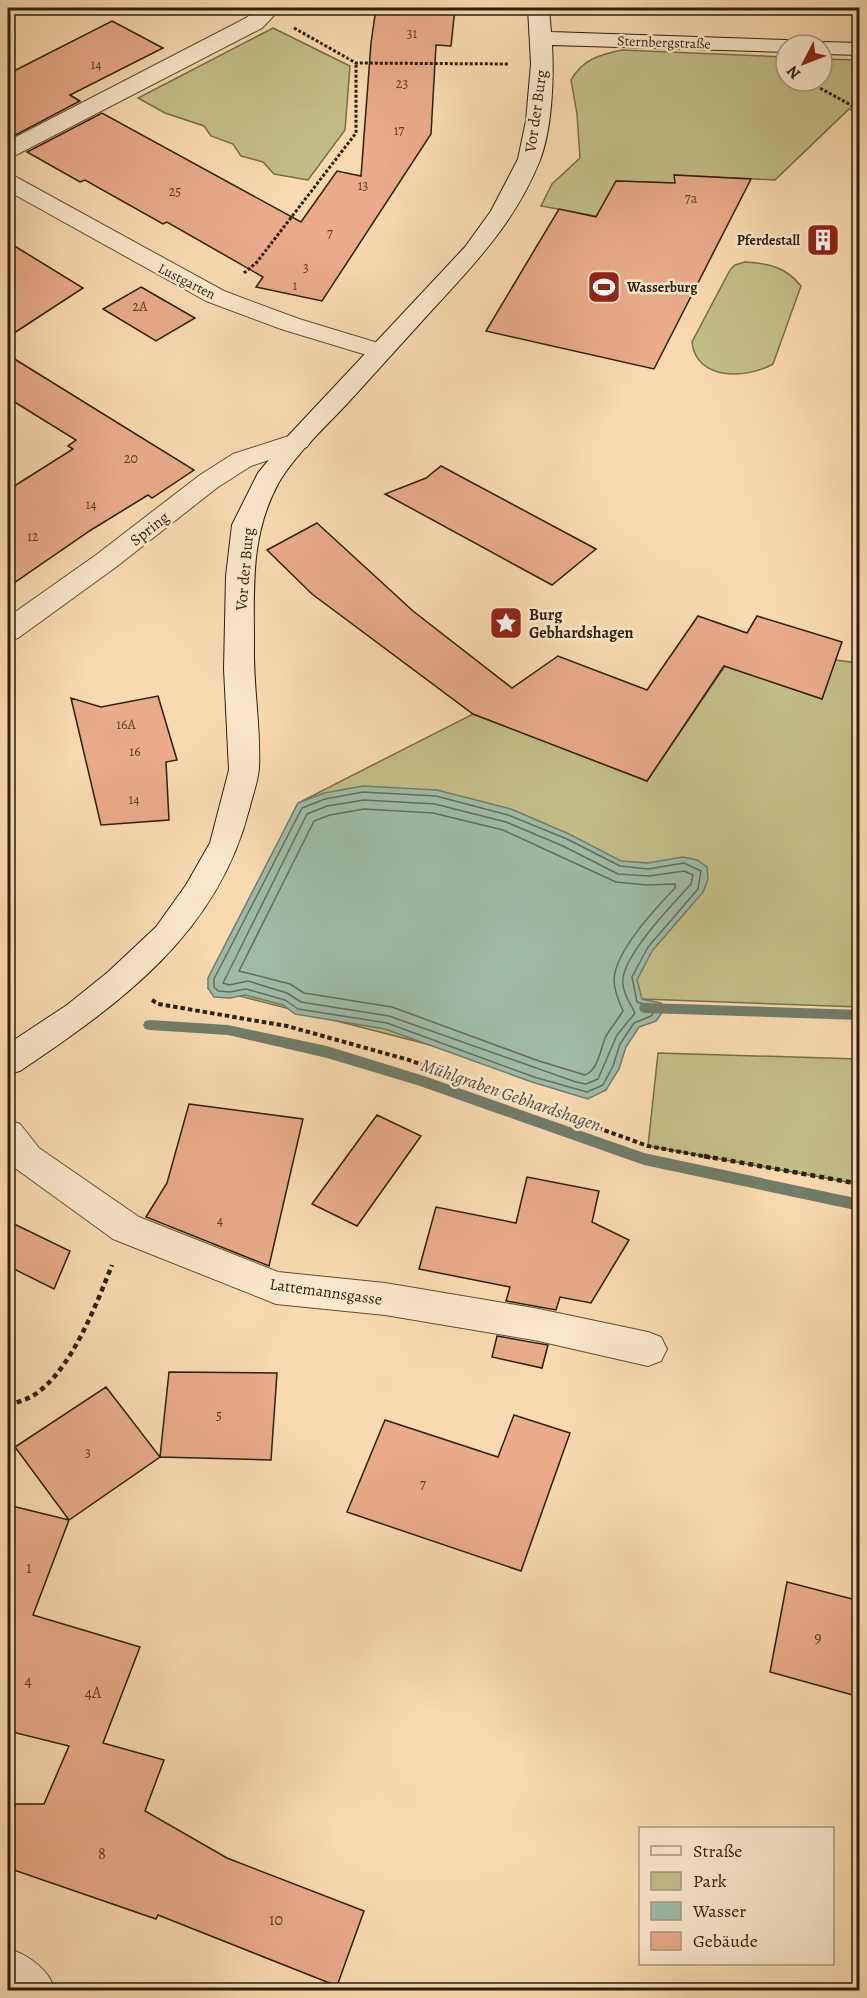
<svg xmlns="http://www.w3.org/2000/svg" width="867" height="1998" font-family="Alegreya,serif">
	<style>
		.green { fill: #c3be88; stroke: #786e4a; stroke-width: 1.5 }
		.water { fill: #9ebba9; stroke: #717d6a; stroke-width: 1.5 }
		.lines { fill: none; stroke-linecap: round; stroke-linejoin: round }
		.shore { stroke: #666d5a; stroke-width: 1.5 }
		.stream { fill: #717d6a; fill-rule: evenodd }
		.building { fill: #e9ab8a; stroke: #2d1f0b; stroke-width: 1.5 }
		.pedestrian-casing { stroke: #604e34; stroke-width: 2 }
		.minor-casing { stroke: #604e34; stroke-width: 2 }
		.secondary-casing { stroke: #2d1f0b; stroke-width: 2 }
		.path-far2 { stroke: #2d1f0b; stroke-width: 3; stroke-dasharray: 3 2; stroke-linecap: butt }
		.path-far1 { stroke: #2d1f0b; stroke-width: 4; stroke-dasharray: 4.5 3; stroke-linecap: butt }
		.path { stroke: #2d1f0b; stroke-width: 4.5; stroke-dasharray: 5 4; stroke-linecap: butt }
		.pedestrian { fill: #fbe7cc; fill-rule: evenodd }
		.minor { fill: #fbe7cc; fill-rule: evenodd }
		.secondary { fill: #fbe7cc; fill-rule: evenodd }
		.labels { text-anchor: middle; stroke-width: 5; stroke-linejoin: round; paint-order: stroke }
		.number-label { font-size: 14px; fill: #5c422b }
		.far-street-label { font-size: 14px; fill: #2d1f0b; stroke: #fbe7cc }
		.far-poi-label { font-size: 14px; font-weight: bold; fill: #2d1f0b; stroke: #fbe7cc; text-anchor: end }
		.street-label { font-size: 16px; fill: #2d1f0b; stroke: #fbe7cc }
		.poi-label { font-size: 16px; font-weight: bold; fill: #2d1f0b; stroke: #fbe7cc; text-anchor: start }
		.near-number-label { font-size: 16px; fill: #5c422b }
		.water-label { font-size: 18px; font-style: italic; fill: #4f4e3a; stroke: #fbe7cc }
	</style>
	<rect width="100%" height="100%" fill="#f9dab0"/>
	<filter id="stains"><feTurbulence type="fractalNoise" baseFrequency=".00333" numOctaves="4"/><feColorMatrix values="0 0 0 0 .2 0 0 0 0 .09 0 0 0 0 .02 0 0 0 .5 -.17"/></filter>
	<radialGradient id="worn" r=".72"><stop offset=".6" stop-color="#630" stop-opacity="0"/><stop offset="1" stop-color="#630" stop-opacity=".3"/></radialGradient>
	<path class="green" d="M273 28 350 66 345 130 308 180 274 174 263 162 241 156 233 144 211 136 204 126 165 113 138 98Z
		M622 50 786 57V81H822V59L859 60V113L849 109 775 180 675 175V183L617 181 596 216 541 206 552 184 580 158 577 114 571 80C583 59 599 55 622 50Z
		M745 262C768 263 786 267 801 286L773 364C747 379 696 381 692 342L730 270 735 265Z
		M835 660 859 663V1007L642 999 606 1090 208 988 298 803 473 714 647 781 725 666 822 699Z
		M658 1053 859 1059V1184L648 1146Z"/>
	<path class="water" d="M363 786 437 790 511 809 569 834 621 861 648 863 683 857 697 860 707 867 708 879 703 892 652 951 637 980 642 999 661 1003 664 1010 656 1021 639 1027 626 1047 619 1069 606 1090 588 1099 532 1082 385 1029 295 1014 283 1005 245 995 230 998 214 997 208 988V978L298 803 324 793Z"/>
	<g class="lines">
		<path class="shore" d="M363 792 436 796 508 815 567 839 620 866 648 869 684 863 701 871 698 889 648 947 632 977 637 1002 654 1008 655 1011 651 1016 634 1023 620 1044 613 1066 603 1085 587 1092 534 1077 387 1023 298 1009 285 1000 246 989 230 992 218 991 214 987V979L302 808 325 799Z
			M364 800 435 804 506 822 563 846 618 874 649 876 684 871 693 875 691 884C672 905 627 951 623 978 621 990 630 1003 635 1013L617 1035 598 1079 586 1084 576 1082 389 1016 301 1002 287 993 248 981 229 985 223 983 307 814 327 806Z
			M364 809 433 813 503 830 616 882 647 885 675 884V888C656 908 615 951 614 980 614 990 619 1002 623 1011 618 1019 611 1028 606 1036 600 1049 599 1069 585 1075L539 1061 392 1007 304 993 290 984 239 971 314 821 330 815Z"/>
		<path class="stream" d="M646 1003 860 1010V1020L646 1013 641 1012 639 1008 641 1004Z
			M150 1020 228 1025 327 1046 424 1076 644 1153 860 1199V1211L644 1165 417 1085 327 1058 228 1035 150 1030 145 1029 143 1025 145 1021Z"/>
	</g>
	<path class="building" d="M376 8H455L451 46 436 45 431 134 322 301 256 287 263 277 167 222 163 224 85 180 80 182 27 152 102 113 301 222 337 171 361 176 371 43Z
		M112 21 163 48 70 95 80 101 8 139V74Z
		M674 175 751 179 654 369 486 331 559 209 596 217 616 181 675 183Z
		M8 242 83 288 8 337Z
		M141 287 195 318 156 341 103 309Z
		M8 355 194 470 152 498 148 495 91 530 8 587V490L73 449 68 446 76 440 8 398Z
		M441 466 596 549 552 585 385 494 426 478Z
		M317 523 413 611 512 688 558 656 647 690 698 616 747 633 757 616 842 642 822 699 724 666 647 781 473 714 312 594 267 550Z
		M158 696 177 760 166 762 169 820 101 825 71 698 101 707Z
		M189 1104 303 1119 269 1266 146 1217 167 1183Z
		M377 1115 421 1136 357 1226 312 1204Z
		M527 1177 599 1191 592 1222 629 1240 591 1303 560 1297 556 1310 506 1301 510 1287 419 1269 436 1207 516 1223Z
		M8 1221 70 1251 54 1289 8 1266Z
		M497 1336 548 1345 542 1368 492 1357Z
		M169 1372 277 1373 271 1460 160 1457Z
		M106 1387 160 1457 69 1520 15 1447Z
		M514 1415 570 1433 521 1571 347 1512 385 1420 498 1457Z
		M8 1505 69 1520 33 1615 140 1647 103 1743 164 1760 145 1811 227 1858 364 1911 337 1986 158 1915 156 1919 8 1868V1820L16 1804H44L69 1746 8 1731Z
		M787 1582 860 1601V1697L770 1672Z"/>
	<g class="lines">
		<g class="pedestrian-casing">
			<path id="pedestrian" d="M298 433 307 435 311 441 307 447 251 466 218 487 116 567 18 638 8 641V617L96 555 200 475 233 454Z"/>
		</g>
		<g class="minor-casing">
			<path id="minor" d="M258 8H281L262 28 16 155 8 157V141L246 18Z
				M8 175 16 177 224 291 299 319 388 346 392 351 388 356 379 359 370 356 281 329 206 301 8 191Z
				M8 1120 20 1124 39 1148 139 1217 278 1272 385 1283 534 1308 648 1332 661 1337 667 1349 661 1361 648 1366 534 1340 385 1315 276 1304 113 1239 15 1168 8 1159Z
				M8 1948C29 1956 48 1968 55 1990H8Z"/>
		</g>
		<g class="secondary-casing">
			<path id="secondary" d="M528 8H549L551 32 786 40 794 41 796 45H786V52L552 45C554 79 552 129 540 160 517 219 475 264 433 309 404 341 375 373 346 405 324 428 294 456 278 484 250 536 254 588 254 645 253 686 261 728 259 768 258 782 252 797 249 810 217 934 121 1003 20 1071L8 1074V1044L67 1005 108 972 156 927 186 885 210 843 229 770 224 669 226 576 232 525 258 473 289 435 465 247 491 211 518 159 526 121 531 64Z
				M822 42 860 43V55L822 54V45H813Z"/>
		</g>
		<path class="path-far2" d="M294 28 356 63 509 64
			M807 81 860 110
			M244 273 257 262 356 133V63"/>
		<path class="path-far1" d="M152 1000 158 1004 287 1026 409 1060 648 1146 713 1158"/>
		<path class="path" d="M704 1156 860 1184
			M8 1405C17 1402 26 1400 34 1395 71 1371 96 1305 112 1265"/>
		<use href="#pedestrian" class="pedestrian"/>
		<use href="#minor" class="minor"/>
		<use href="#secondary" class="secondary"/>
	</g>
	<defs>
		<g id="building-square" transform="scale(1.725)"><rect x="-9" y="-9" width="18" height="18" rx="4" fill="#8f2418" stroke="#fbe7cc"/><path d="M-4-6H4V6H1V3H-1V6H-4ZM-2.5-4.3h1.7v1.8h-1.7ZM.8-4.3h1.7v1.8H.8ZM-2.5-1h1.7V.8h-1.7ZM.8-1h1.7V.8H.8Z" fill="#fff"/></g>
		<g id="stadium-square" transform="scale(1.725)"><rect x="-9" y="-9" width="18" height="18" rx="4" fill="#8f2418" stroke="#fbe7cc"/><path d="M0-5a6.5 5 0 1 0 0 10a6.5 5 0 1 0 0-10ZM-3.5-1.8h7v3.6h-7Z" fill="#fff"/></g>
		<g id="sight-square" transform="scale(1.725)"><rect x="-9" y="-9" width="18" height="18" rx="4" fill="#8f2418" stroke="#fbe7cc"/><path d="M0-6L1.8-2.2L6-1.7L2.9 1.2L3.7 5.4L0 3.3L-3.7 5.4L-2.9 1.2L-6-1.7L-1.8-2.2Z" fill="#fff"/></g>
	</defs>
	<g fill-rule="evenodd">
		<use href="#building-square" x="823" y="240"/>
		<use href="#stadium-square" x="604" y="287"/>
		<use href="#sight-square" x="506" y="623"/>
	</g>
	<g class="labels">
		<g class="number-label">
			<text x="412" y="38">31</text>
			<text x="96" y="69">14</text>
			<text x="402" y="88">23</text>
			<text x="399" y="135">17</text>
			<text x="363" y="190">13</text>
			<text x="175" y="196">25</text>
			<text x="691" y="203">7a</text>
			<text x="330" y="238">7</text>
			<text x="306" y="272">3</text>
			<text x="295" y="290">1</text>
			<text x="140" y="311">2A</text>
			<text x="131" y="463">20</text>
			<text x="91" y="509">14</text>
			<text x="33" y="541">12</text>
			<text x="126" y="729">16A</text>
			<text x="135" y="756">16</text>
			<text x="134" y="804">14</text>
			<text x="220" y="1225">4</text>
			<text x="219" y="1420">5</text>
			<text x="88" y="1457">3</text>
			<text x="423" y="1489">7</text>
		</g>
		<g class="far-street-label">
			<text transform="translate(664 42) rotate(2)" y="5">Sternbergstraße</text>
			<text transform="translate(187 281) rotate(27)" y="5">Lustgarten</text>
		</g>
		<g class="far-poi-label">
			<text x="800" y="245">Pferdestall</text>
			<text x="627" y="292" text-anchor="start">Wasserburg</text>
		</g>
		<g class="street-label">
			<text transform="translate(535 111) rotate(-82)" y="6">Vor der Burg</text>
			<text transform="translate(149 528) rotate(-38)" y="6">Spring</text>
			<text transform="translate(244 569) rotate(-85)" y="6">Vor der Burg</text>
			<text transform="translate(326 1291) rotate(8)" y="6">Lattemannsgasse</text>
		</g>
		<g class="poi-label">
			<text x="529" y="620">Burg<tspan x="529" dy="18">Gebhardshagen</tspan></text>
		</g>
		<g class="near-number-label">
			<text x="29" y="1573">1</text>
			<text x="818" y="1643">9</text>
			<text x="28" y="1686">4</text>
			<text x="93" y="1698">4A</text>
			<text x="102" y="1859">8</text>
			<text x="276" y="1925">10</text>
		</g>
		<g class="water-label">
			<text transform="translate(511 1095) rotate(19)" y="6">Mühlgraben Gebhardshagen</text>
		</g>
	</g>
	<rect width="867" height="1998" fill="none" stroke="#f9dab0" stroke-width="30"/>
	<rect x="9" y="9" width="849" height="1980" fill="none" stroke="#2d1f0b" stroke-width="3"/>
	<rect x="15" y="15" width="837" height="1968" fill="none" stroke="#2d1f0b" stroke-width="1.5"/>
	<rect x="639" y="1827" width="195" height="138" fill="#fbe7cc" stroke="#a9977f" stroke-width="1.5"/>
	<rect x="651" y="1846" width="30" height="9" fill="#fbe7cc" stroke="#a9977f" stroke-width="1.5"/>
	<text x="693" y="1857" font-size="18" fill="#2d1f0b">Straße</text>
	<rect x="651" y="1872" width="30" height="18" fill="#c3be88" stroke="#a9977f" stroke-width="1.5"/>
	<text x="693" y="1887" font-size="18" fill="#2d1f0b">Park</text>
	<rect x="651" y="1902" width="30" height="18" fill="#9ebba9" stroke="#a9977f" stroke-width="1.5"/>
	<text x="693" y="1917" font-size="18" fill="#2d1f0b">Wasser</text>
	<rect x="651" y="1932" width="30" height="18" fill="#e9ab8a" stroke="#a9977f" stroke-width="1.5"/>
	<text x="693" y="1947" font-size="18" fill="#2d1f0b">Gebäude</text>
	<g transform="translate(804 63) rotate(228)"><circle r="28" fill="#fbe7cc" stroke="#a9977f" stroke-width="1.5"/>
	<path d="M0-4.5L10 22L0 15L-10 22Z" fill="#8f2418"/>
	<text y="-9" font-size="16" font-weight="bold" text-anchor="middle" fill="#2d1f0b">N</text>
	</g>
	<rect width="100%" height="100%" filter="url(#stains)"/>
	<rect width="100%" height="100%" fill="url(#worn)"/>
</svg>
